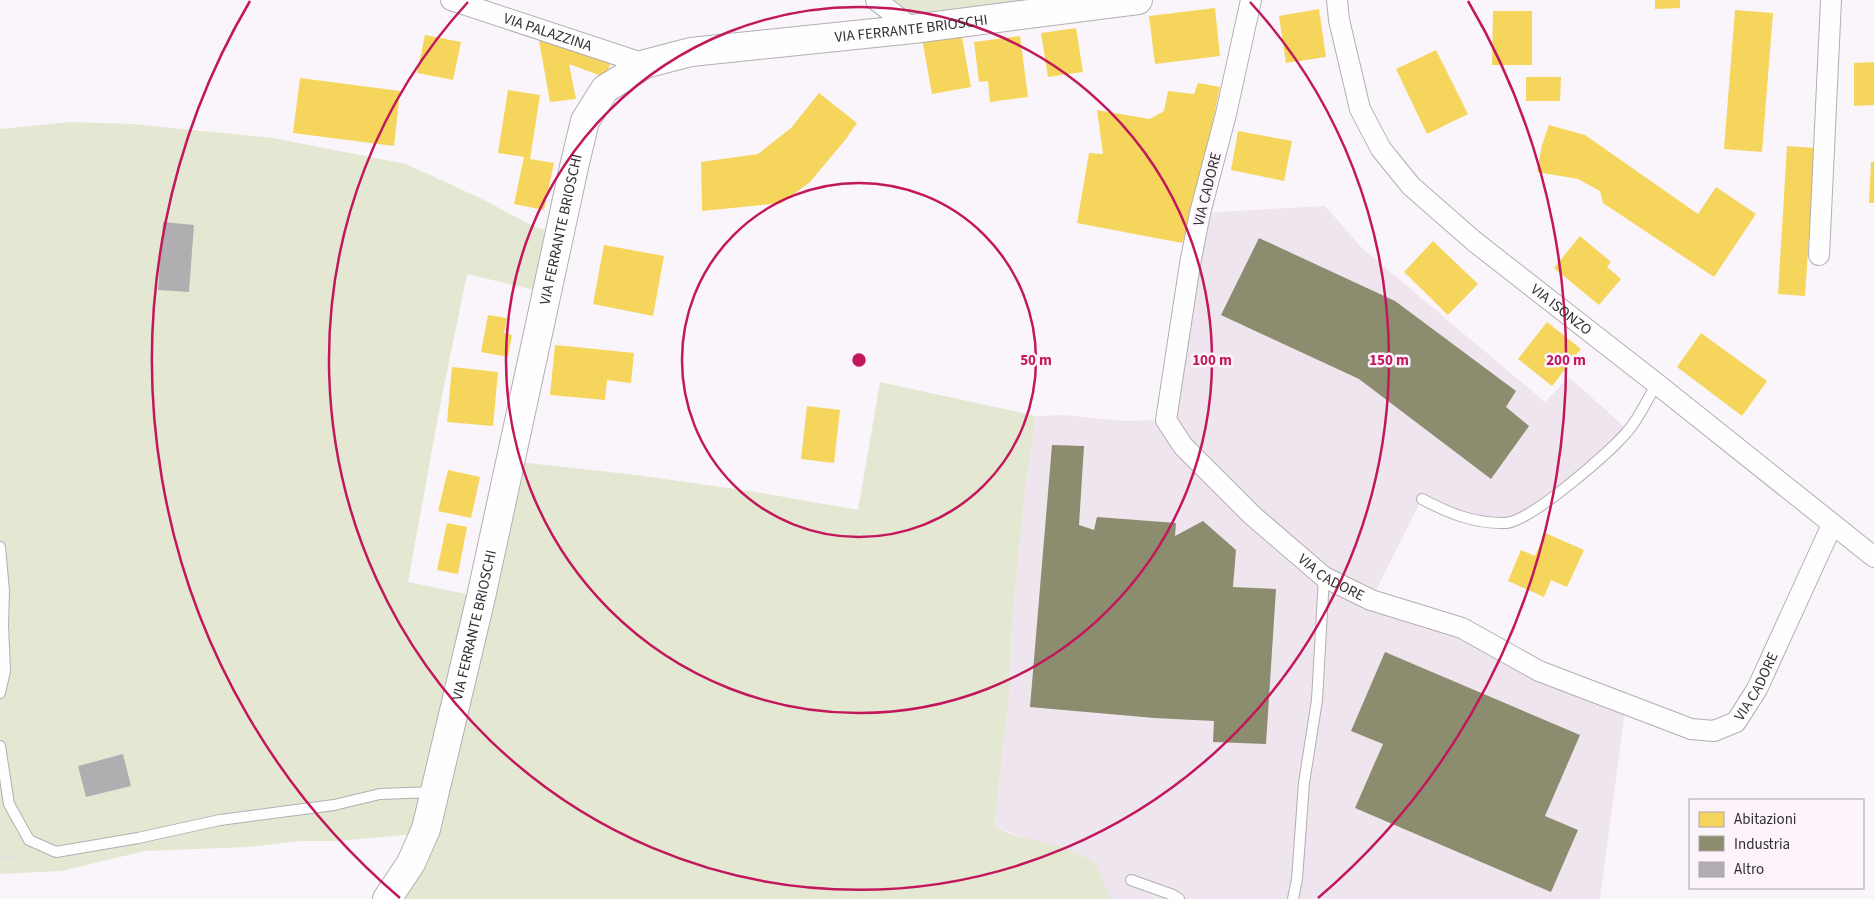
<svg xmlns="http://www.w3.org/2000/svg" width="1874" height="899" font-family="'Source Sans 3',sans-serif">
	<style>
		.built { fill: #efe5ef }
		.green { fill: #e4e8d3 }
		.homes { fill: #f6d55c }
		.industry { fill: #8c8c6e }
		.building { fill: #b1aeb1 }
		.lines { fill: none; stroke-linecap: round; stroke-linejoin: round }
		.lane-casing { stroke: #b2afb2; stroke-width: 12 }
		.street-casing { stroke: #b2afb2; stroke-width: 22 }
		.secondary-casing { stroke: #b2afb2; stroke-width: 30 }
		.path { stroke: #e1e0e1; stroke-width: 3; stroke-dasharray: 5 2.5; stroke-linecap: butt }
		.lane { stroke: #fefefe; stroke-width: 10 }
		.street { stroke: #fefefe; stroke-width: 20 }
		.secondary { stroke: #fefefe; stroke-width: 28 }
		.ring { fill: none; stroke: #c2185b; stroke-width: 2.5 }
		.labels { text-anchor: middle; stroke-width: 5; stroke-linejoin: round; paint-order: stroke }
		.street-label { font-size: 15px; fill: #332f32; stroke: #fcf3fb }
		.centre { fill: #c2185b; stroke: #fcf3fb; stroke-width: 2.5 }
		.ring-label { font-size: 15px; text-anchor: middle; font-weight: bold; fill: #c2185b; stroke: #fcf3fb; stroke-width: 5; stroke-linejoin: round; paint-order: stroke }
	</style>
	<rect width="100%" height="100%" fill="#faf5fa"/>
	<path class="built" d="M1325 206 1363 249 1545 402 1569 377 1629 431 1522 517 1478 521 1422 499 1371 600 1626 704 1600 899H1111L1095 862 994 827 1009 697 1012 622 1026 483 1036 416 1063 415 1122 421 1166 420 1200 213Z"/>
	<path class="green" d="M877 0H1022L1020 16 932 26Z
		M70 122 132 124 273 138 406 164 482 199 527 223 541 229 558 232 546 293 467 274 440 406 408 582 481 597 510 461 636 475 756 492 858 510 880 382 1036 416 1026 483 1012 622 1009 697 994 827 1014 835 1062 847 1095 862 1111 899H387L426 829 404 835 338 841H300L249 847 145 851 61 871 0 874V129Z"/>
	<path class="homes" d="M1655 0H1680V8L1655 9Z
		M1215 8 1220 56 1155 64 1149 16Z
		M1319 9 1326 57 1286 63 1279 16Z
		M1735 10 1773 13 1762 152 1724 149Z
		M1493 11H1532V65H1492Z
		M1076 28 1083 72 1048 77 1041 33Z
		M961 32 971 87 932 94 922 39Z
		M425 35 461 42 453 80 417 73Z
		M538 35 613 59 604 77 569 64 576 99 550 102Z
		M1020 36 1028 97 990 102 988 81 979 82 974 42Z
		M1436 50 1468 114 1427 134 1396 69Z
		M1874 62V105L1854 106V63Z
		M1526 77H1561L1560 101H1526Z
		M300 78 400 91 394 146 293 133Z
		M1198 83 1220 87 1195 206 1182 243 1077 223 1089 153 1103 154 1097 110 1150 119 1164 111 1168 91 1194 94Z
		M508 90 540 95 530 159 554 163 544 210 514 204 524 157 498 153Z
		M819 93 857 123 846 139 810 182 782 203 702 211 701 162 758 154 791 128Z
		M1549 125 1585 135 1698 214 1716 187 1756 214 1714 277 1603 203 1600 191 1578 179 1537 172 1542 145Z
		M1238 131 1292 141 1284 181 1231 170Z
		M1787 146 1815 148 1805 296 1778 294Z
		M1871 162H1874V203H1869Z
		M1580 236 1611 262 1607 267 1621 279 1599 305 1554 268Z
		M1433 241 1478 284 1448 315 1404 272Z
		M604 245 664 256 653 316 593 304Z
		M488 315 507 318 504 333 512 335 508 357 481 352Z
		M1547 322 1581 349 1552 386 1518 359Z
		M1701 333 1767 381 1742 416 1677 367Z
		M555 345 634 353 631 383 607 380 605 400 550 395Z
		M452 367 498 372 493 426 447 422Z
		M807 406 840 410 834 463 801 459Z
		M448 470 480 477 471 518 438 511Z
		M447 523 467 527 458 574 437 570Z
		M1545 533 1584 550 1567 587 1551 580 1544 597 1508 581 1521 550 1535 556Z"/>
	<path class="industry" d="M1259 238 1395 301 1516 391 1506 407 1529 426 1491 479 1359 379 1221 315Z
		M1052 445 1084 446 1079 525 1094 530 1097 517 1176 523 1175 536 1203 521 1236 550 1233 587 1276 589 1266 744 1213 742 1214 721 1154 718 1030 707Z
		M1385 652 1580 735 1545 816 1578 830 1551 892 1355 808 1383 744 1351 731Z"/>
	<path class="building" d="M163 222 194 225 189 292 158 290Z
		M123 754 131 786 86 797 78 766Z"/>
	<g class="lines">
		<g class="lane-casing">
			<path id="lane" d="M1422 499C1448 513 1475 524 1506 523 1531 521 1609 453 1627 432 1639 419 1647 399 1657 384
				M0 547 4 591 3 625 5 671 0 693
				M0 746 9 804 29 840 56 852 138 838 220 820 334 805 380 794 434 792
				M1131 880 1173 895 1179 899
				M1293 899 1297 879 1304 783 1317 700 1324 577"/>
		</g>
		<g class="street-casing">
			<g id="street">
				<path id="s1" d="M451 0 645 64"/>
				<path d="M876 0 913 29"/>
				<path id="s2" d="M1251 0 1226 114 1200 213 1190 264 1166 420 1183 446 1253 516 1324 577 1371 600 1462 628 1539 671 1691 729 1714 731 1736 722 1757 689 1832 525"/>
				<path id="s3" d="M1337 0 1339 20 1360 109 1381 149 1411 186 1475 242 1657 384 1874 557"/>
				<path d="M1819 255 1831 0"/>
			</g>
		</g>
		<g class="secondary-casing">
			<g id="secondary">
				<path id="s4" d="M387 899 411 863 426 829 481 597 574 167 585 121 605 89 645 64 691 52 913 29 1138 0"/>
			</g>
		</g>
		<path class="path" d="M0 858 23 856"/>
		<use href="#lane" class="lane"/>
		<use href="#street" class="street"/>
		<use href="#secondary" class="secondary"/>
	</g>
	<g class="ring">
		<circle cx="859" cy="360" r="177"/>
		<circle cx="859" cy="360" r="353"/>
		<path d="M1250 2A530 530 0 1 1 468 2"/>
		<path d="M400 898A707 707 0 0 1 250 1M1468 1A707 707 0 0 1 1318 898"/>
	</g>
	<g class="labels">
		<g class="street-label">
			<text dy="5" stroke="none"><textPath href="#s4" startOffset="1160">VIA FERRANTE BRIOSCHI</textPath></text>
			<text dy="5" stroke="none"><textPath href="#s1" startOffset="102">VIA PALAZZINA</textPath></text>
			<text transform="translate(1207 189) rotate(-76)" y="5">VIA CADORE</text>
			<text dy="5" stroke="none"><textPath href="#s4" startOffset="695">VIA FERRANTE BRIOSCHI</textPath></text>
			<text dy="5" stroke="none"><textPath href="#s3" startOffset="399">VIA ISONZO</textPath></text>
			<text dy="5" stroke="none"><textPath href="#s2" startOffset="659">VIA CADORE</textPath></text>
			<text dy="5" stroke="none"><textPath href="#s4" startOffset="290">VIA FERRANTE BRIOSCHI</textPath></text>
			<text dy="5" stroke="none"><textPath href="#s2" startOffset="1139">VIA CADORE</textPath></text>
		</g>
	</g>
	<circle cx="859" cy="360" r="8" class="centre"/>
	<g class="ring-label">
		<text x="1036" y="365">50 m</text>
		<text x="1212" y="365">100 m</text>
		<text x="1389" y="365">150 m</text>
		<text x="1566" y="365">200 m</text>
	</g>
	<rect x="1689" y="799" width="175" height="90" fill="#fcf3fb" stroke="#aca5ab"/>
	<rect x="1699" y="812" width="25" height="15" fill="#f6d55c" stroke="#aca5ab"/>
	<text x="1734" y="824" font-size="15" fill="#332f32">Abitazioni</text>
	<rect x="1699" y="836" width="25" height="15" fill="#8c8c6e" stroke="#aca5ab"/>
	<text x="1734" y="849" font-size="15" fill="#332f32">Industria</text>
	<rect x="1699" y="862" width="25" height="15" fill="#b1aeb1" stroke="#aca5ab"/>
	<text x="1734" y="874" font-size="15" fill="#332f32">Altro</text>
</svg>
